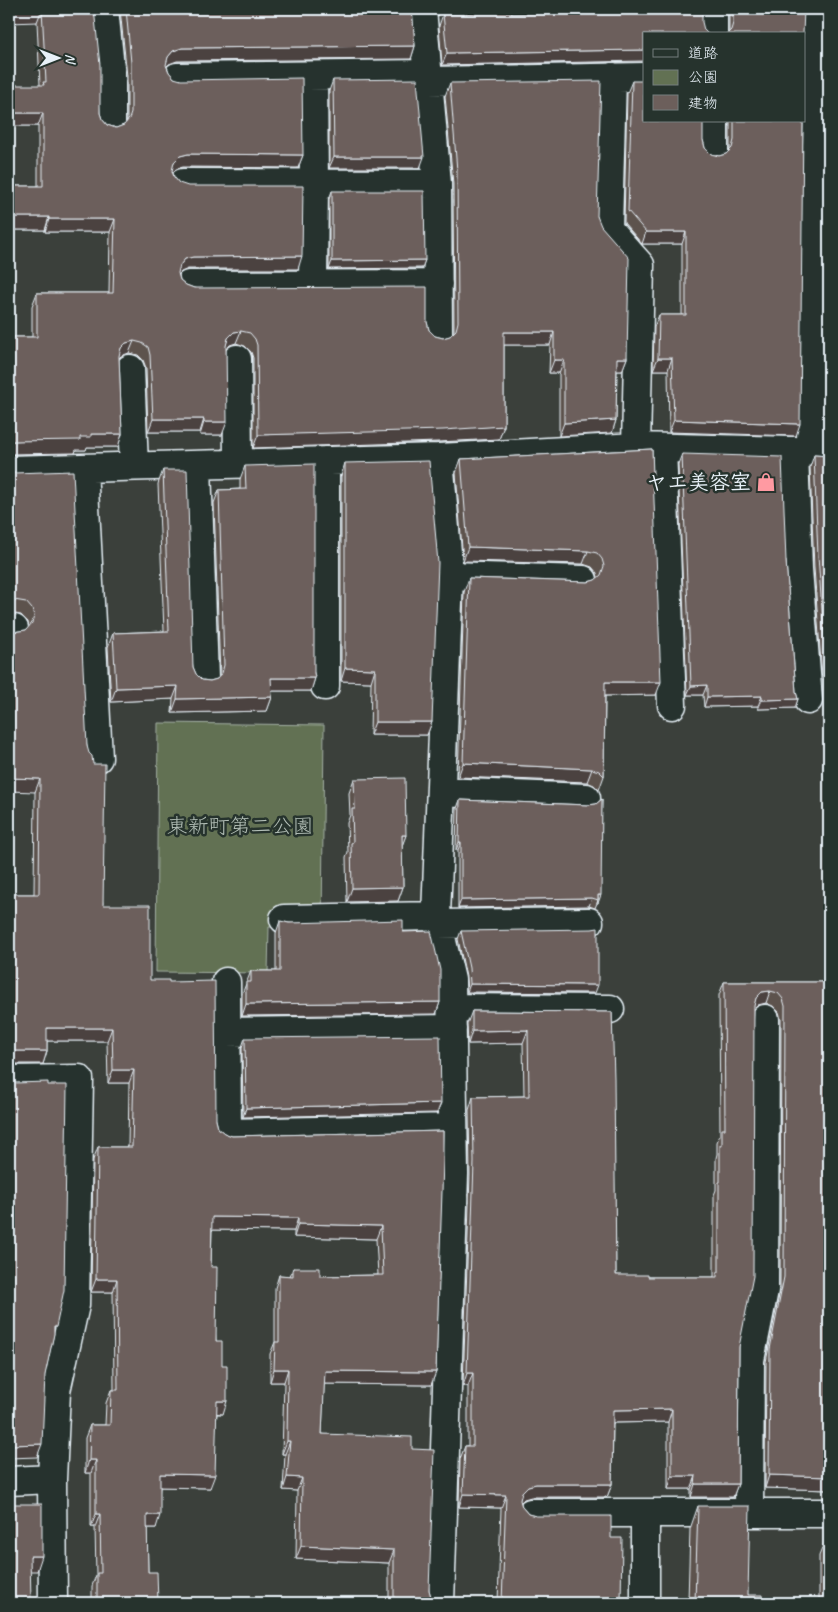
<svg xmlns="http://www.w3.org/2000/svg" width="838" height="1612" font-family="Caveat,'Klee One',sans-serif">
	<style>
		.green { fill: #627153; stroke: #a5b1a6 }
		.lines { fill: none; stroke-linecap: round; stroke-linejoin: round }
		.minor-casing { stroke: #e8f1f8; stroke-width: 31 }
		.minor { stroke: #26332d; stroke-width: 28 }
		.wall { fill: #5d524e; stroke: #e8f1f8 }
		.shaded-wall { fill: #4c4240; stroke: #e8f1f8 }
		.building { fill: #6c5f5b; stroke: #e8f1f8 }
		.labels { text-anchor: middle; stroke-width: 5; stroke-linejoin: round; paint-order: stroke }
		.poi-label { font-size: 21px; font-weight: bold; fill: #e8f1f8; stroke: #26332d; text-anchor: end }
		.park-label { font-size: 21px; fill: #b2beb6; stroke: #26332d }
	</style>
	<rect width="100%" height="100%" fill="#3b403b"/>
	<filter id="ink" filterUnits="userSpaceOnUse"><feTurbulence type="fractalNoise" baseFrequency=".02" numOctaves="2"/><feDisplacementMap in="SourceGraphic" scale="10" xChannelSelector="R" yChannelSelector="G"/><feConvolveMatrix kernelMatrix="1 2 1 2 8 2 1 2 1" color-interpolation-filters="sRGB"/></filter>
	<g filter="url(#ink)">
		<path class="green" d="M158 723 324 725 322 928 269 927 268 973 156 972Z"/>
		<g class="lines">
			<g class="minor-casing">
				<path id="minor" d="M104 9 111 77V125
					M422 9 437 184 438 335
					M713 9V34
					M177 77 428 74
					M612 77 608 229 640 265 636 447
					M429 81 644 77
					M714 121V152
					M183 183 437 184
					M189 285 438 284
					M313 285 314 183 313 76
					M237 359 238 463
					M130 369 134 466
					M662 448 672 705
					M794 451 798 569 808 700
					M811 451 815 9
					M439 458 449 576 436 916 451 980 454 1174 440 1603
					M325 461V686
					M197 465 204 679
					M83 468 98 758
					M9 470 439 458 636 447 829 452
					M449 576 583 580
					M9 629H14
					M441 792 586 798
					M284 919 436 916
					M438 924 589 922
					M226 982 227 1133 453 1128
					M451 1008 610 1009
					M226 1032 452 1029
					M9 1080 79 1079 75 1305 56 1391 52 1479 53 1603
					M9 1481 52 1479
					M531 1513H829
					M749 1513 750 1360 764 1290 765 1019
					M645 1603V1514"/>
			</g>
			<use href="#minor" class="minor"/>
		</g>
		<path class="wall" d="M9 9H94L100 113 102 119 107 125 116 128 124 125 127 123V76L120 9H412L415 46 411 59 177 61 169 64 167 66 169 72 174 78 303 155 298 168 183 167 176 169 173 172 174 177 179 183 298 269H188L181 272 179 274 180 280 186 285 194 288 427 322 429 330 435 336 443 338 450 336 454 332 453 184 445 96 450 83 597 216 627 358 622 371H617L616 420 612 433 559 436V373H549L550 345H504V426L499 439 438 442 253 448V358L251 352 245 346 236 343 230 345 226 349 222 435H200V432H148L146 368 143 360 138 355 129 353 121 356 119 358 122 434 118 447H87L86 450H76L75 453 9 454V337H32V306L37 293H109L110 232H45V230H9V186H38V126H9L40 85 37 22Z
			M595 9H702L644 34V62L442 65 439 26 443 14H511L595 12Z
			M729 9H804L729 32Z
			M333 80 420 168H329V91Z
			M632 81 703 140 705 148 711 154 719 156 726 154 730 150V121H803L796 436 669 432 668 370H653L654 327 659 315H682V244H642L624 223 627 93Z
			M829 161V437L827 436Z
			M332 191 425 260 422 268 329 269V199Z
			M652 449 656 695 605 696 604 776 599 790 594 785 587 782 458 777 464 592 469 578 588 582 595 580 598 578 597 573 592 567 583 564 463 561 456 473 461 459Z
			M682 454 786 561 796 692 798 699 795 708 758 709V706L704 707 703 695H687L678 464Z
			M814 455 829 456V675L822 676 814 568 810 467Z
			M345 463 432 722 427 735H370L371 682 341 681V476Z
			M245 466 314 673 315 678 311 691H271L272 697 267 711 172 713 173 699 111 702 108 647 113 633 164 631 158 484 163 470 193 667 196 674 202 680 210 681 217 679 220 676 214 503 219 490 240 489V479Z
			M9 472 87 746 103 905 150 980 216 1120 218 1128 224 1133 232 1136 443 1131 436 1372 431 1385 324 1384 322 1434 412 1449 429 1590 431 1597 434 1603H389V1563L296 1559 297 1491 283 1490 285 1454H282L284 1382H270V1354L275 1342V1288L279 1275 290 1276 293 1268 320 1276 378 1275 376 1239 294 1237V1231L212 1230 211 1267 216 1341 223 1414H217L210 1488 160 1487 156 1528H147L148 1572 158 1603H92V1586L96 1575 95 1527H91V1473H85V1438L90 1425H105L106 1403 111 1390H114L113 1292H91L93 1160 98 1147H128L129 1083H108L107 1041H47V1051L43 1064H9V894H34L35 792 13 632 26 630 29 627 28 622 21 615 9 613Z
			M354 779 406 835 402 845 403 887 398 901 347 902 346 857 348 852 347 823 350 815 349 793Z
			M602 799 598 903H597L595 908 589 906 458 908V850H456L457 808 460 800 588 805 596 804Z
			M280 921 289 923 403 932 440 1002 436 1014 242 1016V994L251 971H276V933Z
			M461 931 595 993 467 992 466 977 458 939Z
			M724 982H829V1490L765 1488 766 1362 780 1290 781 1019 779 1012 773 1006 766 1003 758 1005 754 1009 739 1347 738 1484 733 1497H691V1489H668V1422L613 1423 612 1484 607 1497H531L524 1499 521 1502 522 1507 528 1514 611 1538 621 1603H498L501 1508 459 1507 460 1459 465 1446H468V1386H463L470 1175 469 1110 473 1097 524 1096 523 1043 468 1044 467 1024 472 1011 612 1012 616 1275 648 1277H714V1195L716 1190V1158L717 1154V1142L720 1135 719 995Z
			M245 1038 437 1113 243 1117 242 1047Z
			M698 1506 748 1595 762 1603H682L683 1602H688L690 1529Z
			M825 1541 829 1603H819V1556Z"/>
		<path class="shaded-wall" d="M42 9 37 22 9 23V10Z
			M415 46 411 59 177 61 169 64 163 70 168 57 173 51 182 48Z
			M644 50V61L442 65 447 53Z
			M9 113H43L38 126H9Z
			M188 154 303 155 298 168 183 167 176 169 170 175 174 162 180 156Z
			M334 157H424L420 168H329Z
			M9 217H49L45 230H9Z
			M49 219H115L110 232H45Z
			M646 232H686L682 244H642Z
			M302 256 298 269H188L181 272 175 278 180 265 185 259 193 257Z
			M425 260 422 268 329 269 332 261Z
			M241 331 236 343 230 345 224 351 228 338 234 332Z
			M504 332H554L550 345H499Z
			M134 341 129 353 121 356 116 361 121 348 126 343Z
			M617 358H627L622 371H612Z
			M658 358H672L668 370H653Z
			M554 360H564L559 373H549Z
			M153 419H204L200 432H148Z
			M616 420 612 433 559 436 564 423Z
			M674 420 800 424 796 436 669 432Z
			M204 422H227L222 435H200Z
			M504 426 499 439 438 442 253 448 258 435Z
			M91 434H122L118 447H87L86 450H76L75 453 9 454V443L13 441 80 437Z
			M468 547 588 551 583 564 463 561Z
			M14 600 9 613V602Z
			M826 664H829V675L822 676Z
			M345 668 375 669 371 682 341 681Z
			M271 678H315L311 691H266Z
			M605 682H661L656 695 601 696Z
			M707 685 703 695H687L691 686Z
			M178 686 173 699 111 702 116 688Z
			M762 696 758 706 704 707 707 697Z
			M272 697 267 711 172 713 177 699Z
			M798 699 795 708 758 709 762 700Z
			M375 722H432L427 735H370Z
			M463 763 592 769 587 782 458 777Z
			M9 778 40 779 35 792 9 791Z
			M402 835H406L401 849Z
			M459 842H461L458 850H456Z
			M403 887 398 901 347 902 352 888Z
			M598 895H601L598 903H597L598 900Z
			M592 898 589 906 458 908 461 900Z
			M470 984 598 985 595 993 467 992Z
			M770 991 766 1003 758 1005 752 1011 756 998 762 992Z
			M440 1002 436 1014 242 1016 246 1004Z
			M47 1028H112L107 1041H42Z
			M528 1030 523 1043 468 1044 472 1031Z
			M13 1051H47L43 1064H9V1053Z
			M113 1070H134L129 1083H108Z
			M441 1103 437 1113 243 1117 246 1108Z
			M212 1217 298 1218 294 1231 207 1230Z
			M298 1224 381 1226 376 1239 294 1237Z
			M96 1279H117L113 1292H91Z
			M274 1369H288L284 1382H270Z
			M325 1371 436 1372 431 1385 320 1384Z
			M467 1373H473L468 1386H463Z
			M217 1401H227L223 1414 213 1413Z
			M672 1409 668 1422 609 1423 613 1410Z
			M287 1441H290L285 1454H282Z
			M42 1444 37 1457 9 1458V1445Z
			M89 1460H96L91 1473H85Z
			M160 1474 215 1475 210 1488 156 1487Z
			M769 1475 829 1477V1490L765 1488Z
			M672 1476H696L691 1489H668Z
			M287 1477 302 1478 297 1491 283 1490Z
			M536 1484H612L607 1497H531L524 1499 518 1505 522 1492 528 1486Z
			M695 1484H738L733 1497H691Z
			M463 1494 506 1495 501 1508 459 1507Z
			M96 1514H100L95 1527H91Z
			M147 1515H160L156 1528H142Z
			M301 1546 394 1550 389 1563 296 1559Z
			M30 1556H42L37 1571H24Z"/>
		<path class="building" d="M9 9H94L100 65V113L102 119 107 125 116 128 124 125 129 119 131 113V63L126 9H412L415 46 182 48 173 51 168 57 166 65 169 72 174 78 181 80 302 78 303 155 188 154 180 156 174 162 172 171 174 177 179 183 188 186H303L302 256 193 257 185 259 180 265 178 273 180 280 186 285 194 288 427 287V322L429 330 435 336 443 338 450 336 456 330 458 322 457 171 450 83 601 81 597 216 601 226 629 258 627 358H617L616 420 564 423V360H554V332H504V426L443 430 258 435 257 345 255 339 250 333 241 331 234 332 228 338 226 346 227 422H204V419H153L150 355 148 347 142 343 134 341 126 343 121 348 119 356 122 434H91V437H80V440L13 441 9 443V337H37V293H113L115 219H49V217H9V186H43V113H9V85H44L43 82H46L42 9 9 10Z
			M600 9H702V22L704 30 708 34H644V50L447 53 443 14 511 12V14L600 12Z
			M733 9H804L803 34H727L731 30 733 23Z
			M417 79 424 157H334L333 80Z
			M632 81H644V121H703V140L705 148 711 154 719 156 726 154 732 148 734 140V121H803L800 424 674 420 672 358H658L659 315H686V232H646L628 211Z
			M332 191H424L425 260 332 261Z
			M652 449 661 682H605L604 776 599 771 592 769 463 763 469 578 588 582 595 580 601 575 604 566 602 559 597 553 588 551 468 547 461 459Z
			M682 454 782 457 786 561 796 692 798 699 762 700V696L707 697V685L691 686Z
			M814 455 829 456V664H826L818 556Z
			M429 461 438 563 432 722H375V669L345 668V463Z
			M314 464V673L315 678H271L272 697 177 699 178 686 116 688 113 633 169 631 163 470H187L193 667 196 674 202 680 210 681 217 679 222 673 224 665 219 490 246 489 245 466Z
			M73 471 87 746 89 753 92 756 93 764H105L103 905H150V980H169V982L215 981 216 1120 218 1128 224 1133 232 1136 443 1131V1161L436 1372 325 1371 322 1434 412 1437V1449L434 1450 429 1590 431 1597 434 1601V1603H394V1550L301 1546 302 1478 287 1477 290 1441H287L288 1369H274L275 1342H279V1275L293 1276V1268H320V1276L383 1275 381 1226 298 1224V1218L212 1217 211 1267H217L216 1341H222V1365H227V1401H217L215 1475 160 1474V1515H147L148 1572H157L158 1603H97V1573H101L100 1514H96V1460H89L90 1425H110L111 1390H118L117 1279H96L98 1147H132L134 1070H113L112 1028H47V1051H13L9 1053V894H39L40 779 9 778V630L13 632 26 630 32 623 34 616 32 609 26 602 14 600 9 602V472L14 473Z
			M405 778 406 835H402L403 887 352 888 351 843 353 842 352 809H355L354 779Z
			M602 799 601 895H598V900L592 898 461 900V842H459L460 800 588 805 596 804Z
			M403 920V932L431 931 440 970V1002L246 1004V982H251V971H280V921L289 923Z
			M598 928V985L470 984 469 968 461 931 592 929Z
			M724 982H829V1477L769 1475 770 1349 784 1277 785 1006 783 999 778 993 770 991 762 992 756 998 754 1006 753 1276 739 1347 738 1484H695L696 1476H672V1409L613 1410 612 1484H536L528 1486 522 1492 520 1500 522 1507 528 1514 536 1516H611V1538H622L621 1603H502L506 1495 463 1494 465 1446H473V1373H467L474 1162 473 1097 529 1096 528 1030 472 1031V1011L612 1012 614 1078 616 1275H648V1277H717V1272H719V1182H720V1145H722V1129H725Z
			M440 1036 441 1103 246 1108 245 1038Z
			M9 1081 14 1083 48 1082V1085H67L64 1290 56 1327H54V1334L45 1375 42 1444 9 1445Z
			M9 1504H42V1556H30L31 1603H9Z
			M698 1506H750L748 1595H762V1603H683V1602H695Z
			M825 1541H829V1603H825Z"/>
	</g>
	<defs>
		<g id="shop-bare" transform="scale(1.5)"><path d="M-5-2.5h2.3a2.7 3.5 0 0 1 5.4 0H5L5.5 6h-11ZM-1.5-2.5h3a1.5 2.3 0 0 0-3 0Z" fill="#ff9aa2" stroke="#26332d" stroke-width="2.5" paint-order="stroke"/></g>
	</defs>
	<g fill-rule="evenodd">
		<use href="#shop-bare" x="766" y="482"/>
	</g>
	<g class="labels">
		<g class="poi-label">
			<text x="751" y="489">ヤエ美容室</text>
		</g>
		<g class="park-label">
			<text x="240" y="833">東新町第二公園</text>
		</g>
	</g>
	<rect width="838" height="1612" fill="none" stroke="#26332d" stroke-width="30"/>
	<rect x="15" y="15" width="808" height="1582" fill="none" stroke="#e8f1f8" stroke-width="2" filter="url(#ink)"/>
	<rect x="643" y="32" width="162" height="90" fill="#26332d" stroke="#747f7e"/>
	<rect x="653" y="49" width="25" height="8" fill="#26332d" stroke="#747f7e"/>
	<text x="688" y="58" font-size="15" fill="#e8f1f8">道路</text>
	<rect x="653" y="70" width="25" height="15" fill="#627153" stroke="#747f7e"/>
	<text x="688" y="82" font-size="15" fill="#e8f1f8">公園</text>
	<rect x="653" y="95" width="25" height="15" fill="#6c5f5b" stroke="#747f7e"/>
	<text x="688" y="108" font-size="15" fill="#e8f1f8">建物</text>
	<g transform="translate(58 58) rotate(90)" stroke="#26332d" stroke-width="4" paint-order="stroke">
	<path d="M0-4L9 19L0 12L-9 19Z" fill="#e8f1f8"/>
	<text y="-8" font-size="14" font-weight="bold" text-anchor="middle" fill="#e8f1f8">N</text>
	</g>
</svg>
